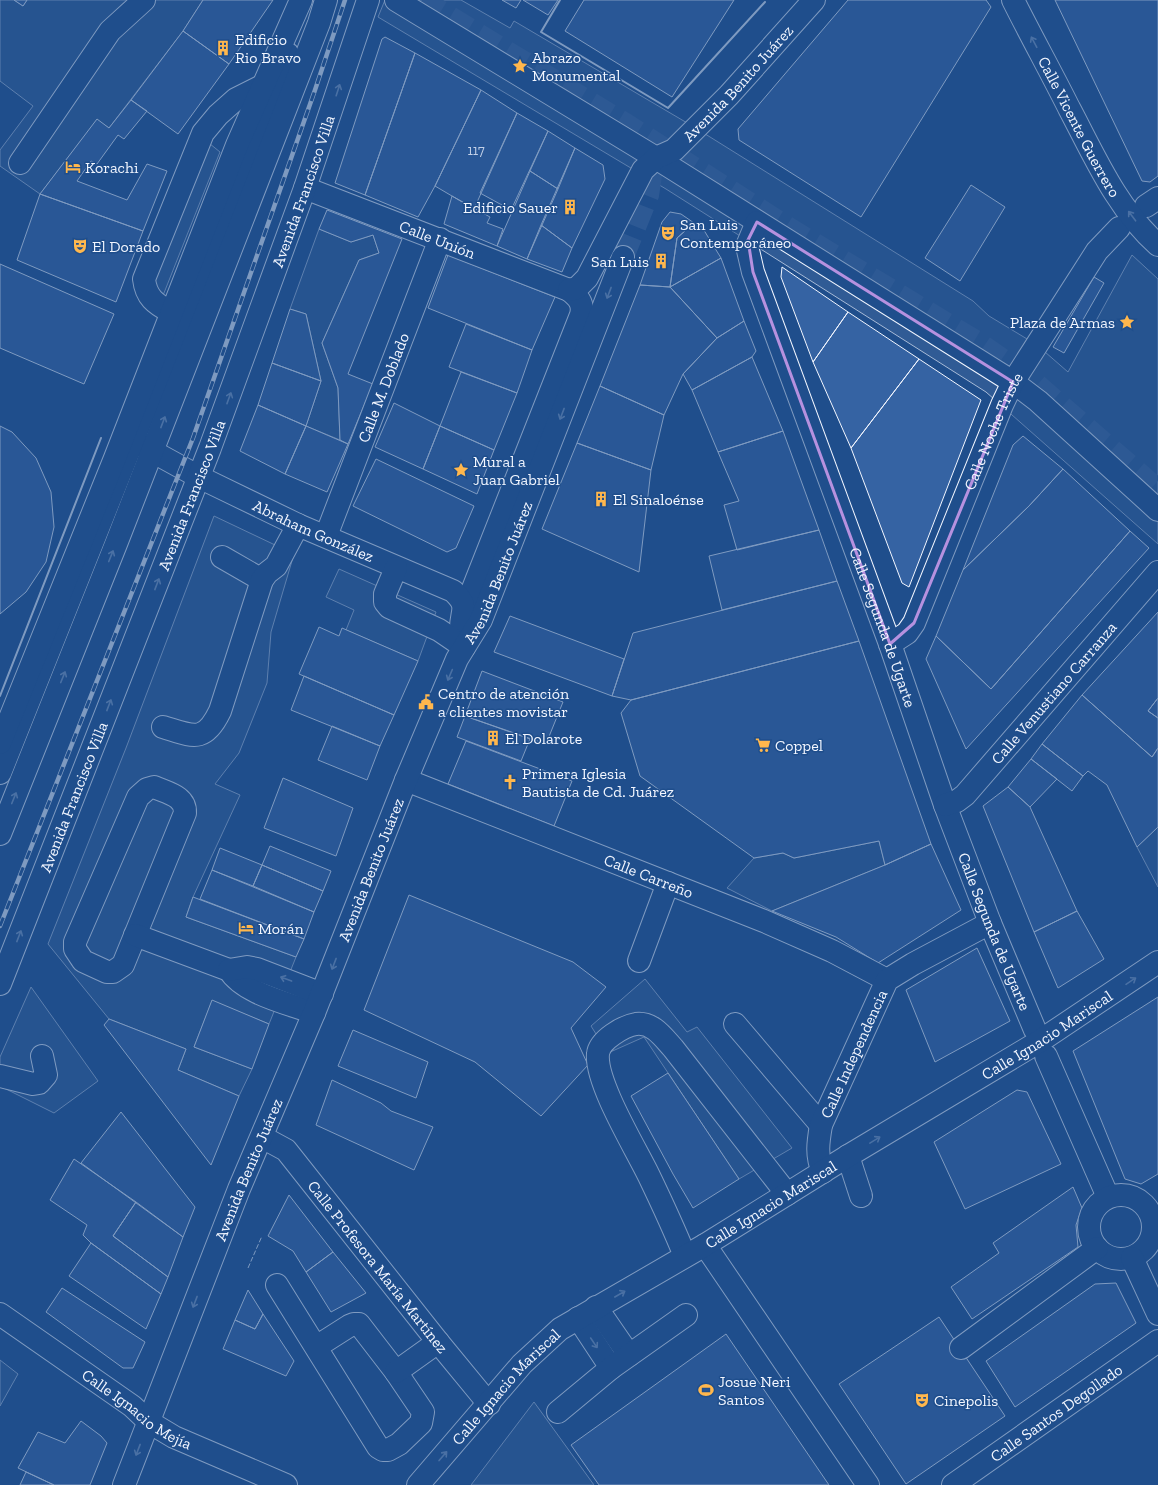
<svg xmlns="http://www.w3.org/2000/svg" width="1158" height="1485" font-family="'Zilla Slab',serif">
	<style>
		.parking { fill: #305b95; stroke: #a8bbd7 }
		.building { fill: #3563a3; stroke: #f2f6ff }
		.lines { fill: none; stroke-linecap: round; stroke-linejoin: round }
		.major-tunnel { stroke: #3f679d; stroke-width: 22; stroke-dasharray: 22 11; stroke-linecap: butt }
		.minor-casing { stroke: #f2f6ff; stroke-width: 24 }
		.major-casing { stroke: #f2f6ff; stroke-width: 24 }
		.minor { stroke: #1f4e8c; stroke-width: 22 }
		.major { stroke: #1f4e8c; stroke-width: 22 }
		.rail-casing { stroke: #f2f6ff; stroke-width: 4.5 }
		.rail { stroke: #1f4e8c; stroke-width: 3; stroke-dasharray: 9; stroke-linecap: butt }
		.fence { stroke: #f2f6ff; stroke-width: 1; stroke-dasharray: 5 2; stroke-linecap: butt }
		.wall { stroke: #f2f6ff; stroke-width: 2 }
		.oneway { stroke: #7e9ac0 }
		.marked { fill: none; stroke: #b691df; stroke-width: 3; stroke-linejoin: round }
		.labels { text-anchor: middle; stroke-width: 3; stroke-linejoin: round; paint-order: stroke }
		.number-label { font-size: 14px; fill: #c3d1e8 }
		.poi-label { font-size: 16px; fill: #f2f6ff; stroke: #1f4e8c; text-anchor: start }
		.street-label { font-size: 16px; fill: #f2f6ff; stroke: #1f4e8c }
	</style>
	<rect width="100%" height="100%" fill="#1f4e8c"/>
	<path class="parking" d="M0 0H14L23 6 27 0H203L183 31 109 128 97 120 40 194 0 166V150L33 106 0 81Z
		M385 0H461L510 28 514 21 694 127 973 301 989 316 1037 345 1068 372 1132 255 1158 279V544L986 392 666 189 378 17Z
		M199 135 220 152 162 298 139 281Z
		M319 229 351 242 373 235 379 253 359 260 322 343 338 388 340 440 306 426 321 381 306 314 290 309Z
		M214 516 294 554 271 632 267 683 239 753 215 784 240 795 193 897 186 917 296 957 269 1024 212 1001 194 1047 252 1069 239 1096 178 1070 186 1049 109 1019 48 944 126 748Z
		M339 569 436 612 418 661 346 630 354 610 326 597Z
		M1158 827V887L1137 847Z
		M879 841 885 865 772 911 727 888 754 858 783 853 794 858Z
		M645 979 687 1032 697 1027 792 1148 739 1179 644 1037 608 1053 591 1026Z
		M31 987 98 1081 54 1113 0 1086V1057Z
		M0 1360 18 1374 0 1406Z
		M534 1402 594 1485H471Z"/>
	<path class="building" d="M14 0H27L23 6Z
		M203 0H273L229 64 183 31Z
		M502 0H521L516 8Z
		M523 0H558L548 15Z
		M584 0H734L672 97 565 31Z
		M848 0H986L991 7 861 217 739 140 738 129Z
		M1055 0H1158V176L1150 182 1142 181Z
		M183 31 229 64 178 134 131 100Z
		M385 37 415 53 365 195 335 183 382 39Z
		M415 53 481 90 435 186 418 217 365 195Z
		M481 90 517 113 474 209 435 186Z
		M131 100 147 111 124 139 118 135 97 164 91 161 77 181 127 200 147 164 167 171 143 231 40 194 97 119 109 128Z
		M517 113 548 131 511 210 480 193Z
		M548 131 575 148 558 189 530 171Z
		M575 148 603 165 605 179 572 248 541 225Z
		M530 171 558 189 527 259 497 246Z
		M971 185 1005 207 960 281 925 258Z
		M40 194 143 231 116 302 17 260Z
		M452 196 490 217 487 223 503 229 497 246 444 224Z
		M327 210 402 239 348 374 373 384 348 444 340 440 338 388 322 343 359 260 379 253 373 235 351 242 319 229Z
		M670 212 681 214 694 223 677 238 670 287 640 285 662 222Z
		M694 223 702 227 721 258 670 287 677 238Z
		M541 225 572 248 562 272 527 259Z
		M448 255 555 297 532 350 428 308Z
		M721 258 744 321 717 338 670 287Z
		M0 264 114 314 84 384 0 348Z
		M782 267 848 312 813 362 781 277Z
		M1094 277 1104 283 1064 353 1053 347Z
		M640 285 670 287 717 338 683 374 664 415 600 386Z
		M290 309 306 314 321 381 272 363Z
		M848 312 919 359 851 448 813 362Z
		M744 321 756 351 752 357 692 390 683 374 717 338Z
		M466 324 532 350 517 393 449 367Z
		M752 357 783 431 718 452 692 390Z
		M919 359 981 400 909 587 902 583 851 448Z
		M272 363 321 381 306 426 258 405Z
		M461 372 517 393 494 450 440 426Z
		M600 386 664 415 651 470 577 443Z
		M394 403 440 426 423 469 375 447Z
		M258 405 306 426 285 474 240 451Z
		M0 426 12 432 36 458 51 492 54 527 46 562 26 592 0 614Z
		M306 426 348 444 327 492 285 474Z
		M440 426 494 450 477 494 423 469Z
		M783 431 819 530 737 550 724 505 739 501 718 452Z
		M1023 436 1063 469 1029 506 963 570 1013 445Z
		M577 443 651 470 639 572 542 529Z
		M376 459 474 506 456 548 447 552 353 506Z
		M1063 469 1130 531 991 689 936 636 963 570 1029 506Z
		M819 530 837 581 722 610 709 556Z
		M1130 531 1149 548 966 749 926 659 936 636 991 689Z
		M837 581 859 641 631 700 612 696 633 633Z
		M1158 612V698L1148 711 1158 718V748L1152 757 1082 695Z
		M510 616 624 659 612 696 494 652Z
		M319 627 339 636 342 628 418 661 394 715 299 674Z
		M859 641 931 844 885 865 879 841 794 858 783 853 754 858 640 776 621 713 631 700Z
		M482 671 563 702 546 744 465 716Z
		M304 676 394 715 380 746 291 710Z
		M1082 695 1152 757 1158 748V827L1137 847 1107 785 1088 771 1083 776 1042 744Z
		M1158 698V718L1148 711Z
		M465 716 530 739 521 761 457 737Z
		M332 726 380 746 367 780 318 760Z
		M466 741 572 781 554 826 448 784Z
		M1042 744 1083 776 1072 791 1031 759Z
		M1031 759 1057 779 1030 807 1008 787Z
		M283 778 353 808 336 856 264 828Z
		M1008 787 1030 807 1077 911 1034 932 983 806Z
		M931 844 961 910 878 963 836 937 772 911 885 865Z
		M270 846 331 871 323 891 262 865Z
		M220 848 262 865 253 886 212 870Z
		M262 865 323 891 314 912 253 886Z
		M212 870 314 912 304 939 200 899Z
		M409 895 573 962 606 987 571 1028 588 1065 541 1116 475 1062 364 1010Z
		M193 897 304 939 296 957 186 917Z
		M1077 911 1104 959 1058 988 1034 932Z
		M977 948 1010 1021 935 1062 906 990Z
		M1158 997V1174L1141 1184 1125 1179 1073 1051Z
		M212 1000 269 1024 252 1069 194 1047Z
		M109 1019 186 1049 178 1070 239 1096 211 1165 104 1025Z
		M353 1030 428 1062 416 1098 338 1066Z
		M668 1073 739 1179 693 1208 673 1174 631 1096Z
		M332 1080 381 1103 391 1111 433 1127 414 1170 316 1125Z
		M1017 1090 1027 1092 1061 1164 965 1209 934 1142Z
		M121 1112 195 1207 183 1237 81 1163Z
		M74 1159 136 1202 113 1236 168 1277 161 1294 91 1243 83 1235 87 1225 50 1200Z
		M1073 1187 1082 1208 1076 1225 1078 1247 972 1319 951 1287 999 1253 993 1243Z
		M289 1195 333 1252 306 1272 293 1251 268 1236Z
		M136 1202 183 1237 168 1277 113 1236Z
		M91 1243 161 1294 146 1329 69 1276Z
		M333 1252 366 1293 331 1312 306 1272Z
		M1116 1283 1136 1323 1015 1407 986 1361 1095 1284Z
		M62 1288 145 1342 133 1368H123L46 1312Z
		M248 1290 263 1314 255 1329 235 1320Z
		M263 1314 294 1361 286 1376 223 1349 235 1320 255 1329Z
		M939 1317 1005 1416 906 1484 839 1384Z
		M726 1334 829 1485H599L571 1445Z
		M81 1421 101 1436 107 1443 90 1485H54L18 1468 38 1432 65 1443Z
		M26 1472 54 1485H20Z"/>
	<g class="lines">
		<path class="major-tunnel" d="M422 0 627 125 790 229 977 342 1029 378 1158 490
			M623 257 648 195 651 175 642 152"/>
		<g class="minor-casing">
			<g id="minor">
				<path d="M396 0 656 158 1013 382 1038 401 1158 510"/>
				<path d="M20 163 110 31 144 0"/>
				<path id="s1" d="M305 188 569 290C578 297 584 303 581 315L465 609"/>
				<path d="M1146 206 1158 198"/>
				<path id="s2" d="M757 222 747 246 753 272 890 644 945 805 990 923 1035 1030"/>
				<path id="s3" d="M569 290 577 288 587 278 643 170 656 158 674 150 729 95 814 0"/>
				<path d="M171 312C155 304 146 297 144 279L203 133 218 115 236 99 262 86"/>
				<path id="s4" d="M139 444 199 477 298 525 453 591C470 607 461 610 461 628 461 634 463 640 464 647"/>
				<path id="s5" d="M326 536 440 239"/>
				<path d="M222 557 262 580"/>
				<path d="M396 568 385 594V602L389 607 439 630 464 647"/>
				<path id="s6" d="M890 644 907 633 914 623 1002 405 1013 382 1097 251 1119 228"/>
				<path d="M163 727C193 736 204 744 220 711L262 580 267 573 276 566 298 525"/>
				<path d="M0 773 288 54"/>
				<path id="s7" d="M406 780 764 921 832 951 887 980"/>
				<path d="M154 787C167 793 186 796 185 813L123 965 113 972H107L83 961 75 949V942L138 797 147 789Z"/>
				<path id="s8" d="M945 805 957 801 965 795 1158 572"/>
				<path d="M0 834 116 544 319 23 326 0"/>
				<path d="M135 935 229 970C244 994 288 1003 314 1013"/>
				<path d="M639 961 668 883"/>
				<path d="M229 970 247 967 257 969 322 994"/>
				<path d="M735 1024 821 1125"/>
				<path d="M1046 1056 1108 1197"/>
				<path d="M0 1076 33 1084 39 1083 46 1075 42 1056"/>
				<path id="s9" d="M262 1137 286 1150 438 1342 489 1404"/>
				<path d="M848 1156 861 1196"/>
				<path id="s10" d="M823 1172C816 1155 818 1143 821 1125L887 980 913 964 990 923"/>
				<circle cx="1121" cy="1227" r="32"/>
				<path d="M705 1245 868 1485"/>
				<path d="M685 1256C674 1229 662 1203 649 1176 636 1149 595 1082 598 1054 599 1040 624 1026 636 1024 653 1022 663 1037 673 1048L787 1194"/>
				<path d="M1132 1258 1158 1314"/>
				<path d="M277 1285 378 1447 383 1450H388L399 1444 421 1423 423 1412 396 1372 359 1324H354L349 1326 316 1347"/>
				<path d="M596 1307 629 1355"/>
				<path d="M578 1318 611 1368"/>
				<path d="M961 1348 1097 1248"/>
				<path d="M396 1372 438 1342"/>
				<path d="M558 1412 611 1368 686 1315"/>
				<path id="s11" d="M418 1485 522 1364 560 1329 705 1245 848 1156 1040 1041 1158 962"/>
				<path id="s12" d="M953 1485 1158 1341"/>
			</g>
		</g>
		<g class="major-casing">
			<g id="major">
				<path id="s13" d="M1013 0C1031 36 1051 72 1069 108 1094 155 1117 209 1158 245"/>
				<path d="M0 743 115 458 237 145 301 0"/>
				<path id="s14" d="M0 984 210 448 305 188 368 0"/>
				<path id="s15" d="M0 1314 132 1406 149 1422 174 1437 286 1485"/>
				<path id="s16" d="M124 1485 239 1189 314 1013 406 780 457 659 481 620 623 257"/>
			</g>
		</g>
		<use href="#minor" class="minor"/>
		<use href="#major" class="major"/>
		<g class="rail-casing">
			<path id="rail" d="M0 926 193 438 315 90 345 0"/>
		</g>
		<use href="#rail" class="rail"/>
		<path class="fence" d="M248 1268 262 1236"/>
		<path class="wall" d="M560 0 541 32 668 108 765 2
			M0 696 101 438"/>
	</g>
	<defs><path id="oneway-shaft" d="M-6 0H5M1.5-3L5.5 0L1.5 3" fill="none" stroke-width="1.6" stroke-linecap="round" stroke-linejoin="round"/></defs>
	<g class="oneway">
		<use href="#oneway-shaft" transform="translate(1034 42) rotate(-118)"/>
		<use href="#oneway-shaft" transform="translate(338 90) rotate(-72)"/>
		<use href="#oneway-shaft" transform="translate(1132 216) rotate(-127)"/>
		<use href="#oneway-shaft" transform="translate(609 293) rotate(111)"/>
		<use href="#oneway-shaft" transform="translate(229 398) rotate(-70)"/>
		<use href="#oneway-shaft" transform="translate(562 414) rotate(111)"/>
		<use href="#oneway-shaft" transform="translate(163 422) rotate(-69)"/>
		<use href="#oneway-shaft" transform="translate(111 556) rotate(-68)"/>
		<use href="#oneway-shaft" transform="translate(157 584) rotate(-69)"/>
		<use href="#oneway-shaft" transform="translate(450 675) rotate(113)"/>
		<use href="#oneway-shaft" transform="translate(63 677) rotate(-68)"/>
		<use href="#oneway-shaft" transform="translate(109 705) rotate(-69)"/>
		<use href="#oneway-shaft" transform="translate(14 798) rotate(-68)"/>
		<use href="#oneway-shaft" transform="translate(19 936) rotate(-69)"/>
		<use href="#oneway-shaft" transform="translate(334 964) rotate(111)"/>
		<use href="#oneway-shaft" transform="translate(286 979) rotate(-160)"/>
		<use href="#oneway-shaft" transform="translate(1131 981) rotate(-34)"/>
		<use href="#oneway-shaft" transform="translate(875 1140) rotate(-31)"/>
		<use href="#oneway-shaft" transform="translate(620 1294) rotate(-30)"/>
		<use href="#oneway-shaft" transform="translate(195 1302) rotate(111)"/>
		<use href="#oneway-shaft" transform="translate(594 1343) rotate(56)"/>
		<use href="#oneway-shaft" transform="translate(138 1450) rotate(111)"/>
		<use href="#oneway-shaft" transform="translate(443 1456) rotate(-49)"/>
	</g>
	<path d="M0 0H1158V1485H0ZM757 222 1013 382 914 623 890 644 753 272 748 240Z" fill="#1f4e8c" fill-opacity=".55" fill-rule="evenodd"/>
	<path class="marked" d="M757 222 1013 382 914 623 890 644 753 272 748 240Z"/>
	<defs>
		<g id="building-bare" transform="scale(1.2)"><path d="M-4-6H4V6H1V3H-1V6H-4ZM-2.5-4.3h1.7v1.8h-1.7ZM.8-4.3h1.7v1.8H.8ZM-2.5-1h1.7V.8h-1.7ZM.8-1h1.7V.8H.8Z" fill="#ffb74d" stroke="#1f4e8c" stroke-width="2.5" paint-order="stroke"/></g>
		<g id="sight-bare" transform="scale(1.2)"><path d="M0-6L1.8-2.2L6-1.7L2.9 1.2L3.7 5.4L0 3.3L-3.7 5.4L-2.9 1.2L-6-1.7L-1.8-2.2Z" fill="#ffb74d" stroke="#1f4e8c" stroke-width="2.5" paint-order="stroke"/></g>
		<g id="hotel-bare" transform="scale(1.2)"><path d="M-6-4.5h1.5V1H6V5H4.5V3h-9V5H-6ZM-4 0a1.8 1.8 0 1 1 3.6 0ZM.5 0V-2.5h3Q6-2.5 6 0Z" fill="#ffb74d" stroke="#1f4e8c" stroke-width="2.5" paint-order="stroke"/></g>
		<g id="theatre-bare" transform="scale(1.2)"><path d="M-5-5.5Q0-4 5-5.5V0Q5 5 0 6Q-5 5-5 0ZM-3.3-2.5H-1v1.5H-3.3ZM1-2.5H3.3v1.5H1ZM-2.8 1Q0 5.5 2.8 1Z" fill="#ffb74d" stroke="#1f4e8c" stroke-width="2.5" paint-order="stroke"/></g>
		<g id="civic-bare" transform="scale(1.2)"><path d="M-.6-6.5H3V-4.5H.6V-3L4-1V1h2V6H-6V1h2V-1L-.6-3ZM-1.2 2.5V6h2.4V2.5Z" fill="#ffb74d" stroke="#1f4e8c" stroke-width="2.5" paint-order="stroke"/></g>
		<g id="supermarket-bare" transform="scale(1.2)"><path d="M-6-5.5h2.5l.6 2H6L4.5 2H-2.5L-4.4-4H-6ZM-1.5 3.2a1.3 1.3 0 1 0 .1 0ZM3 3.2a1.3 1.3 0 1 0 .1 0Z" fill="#ffb74d" stroke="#1f4e8c" stroke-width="2.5" paint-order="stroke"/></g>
		<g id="church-bare" transform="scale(1.2)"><path d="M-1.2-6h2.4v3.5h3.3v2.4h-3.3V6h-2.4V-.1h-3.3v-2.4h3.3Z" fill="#ffb74d" stroke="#1f4e8c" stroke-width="2.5" paint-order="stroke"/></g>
		<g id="stadium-bare" transform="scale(1.2)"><path d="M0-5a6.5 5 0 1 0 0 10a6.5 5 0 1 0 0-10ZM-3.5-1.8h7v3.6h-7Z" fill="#ffb74d" stroke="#1f4e8c" stroke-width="2.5" paint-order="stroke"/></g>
	</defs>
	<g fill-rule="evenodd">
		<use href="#building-bare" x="223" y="48"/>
		<use href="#sight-bare" x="520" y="66"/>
		<use href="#hotel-bare" x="73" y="167"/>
		<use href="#building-bare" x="570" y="207"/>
		<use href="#theatre-bare" x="668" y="233"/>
		<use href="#theatre-bare" x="80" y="246"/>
		<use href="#building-bare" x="661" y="261"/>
		<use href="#sight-bare" x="1127" y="322"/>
		<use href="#sight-bare" x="461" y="470"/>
		<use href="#building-bare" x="601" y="499"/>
		<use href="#civic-bare" x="426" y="702"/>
		<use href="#building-bare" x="493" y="738"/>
		<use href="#supermarket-bare" x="763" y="745"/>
		<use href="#church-bare" x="510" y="782"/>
		<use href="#hotel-bare" x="246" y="928"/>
		<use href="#stadium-bare" x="706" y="1390"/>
		<use href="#theatre-bare" x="922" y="1400"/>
	</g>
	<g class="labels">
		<g class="number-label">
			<text x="476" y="155">117</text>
		</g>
		<g class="poi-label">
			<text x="235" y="45">Edificio<tspan x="235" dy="18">Rio Bravo</tspan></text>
			<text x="532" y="63">Abrazo<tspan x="532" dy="18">Monumental</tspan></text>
			<text x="85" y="173">Korachi</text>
			<text x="558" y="213" text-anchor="end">Edificio Sauer</text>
			<text x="680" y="230">San Luis<tspan x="680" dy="18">Contemporáneo</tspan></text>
			<text x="92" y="252">El Dorado</text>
			<text x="649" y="267" text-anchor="end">San Luis</text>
			<text x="1115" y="328" text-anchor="end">Plaza de Armas</text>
			<text x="473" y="467">Mural a<tspan x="473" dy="18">Juan Gabriel</tspan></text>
			<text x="613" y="505">El Sinaloénse</text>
			<text x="438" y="699">Centro de atención<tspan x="438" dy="18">a clientes movistar</tspan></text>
			<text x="505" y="744">El Dolarote</text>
			<text x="775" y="751">Coppel</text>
			<text x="522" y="779">Primera Iglesia<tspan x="522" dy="18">Bautista de Cd. Juárez</tspan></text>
			<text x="258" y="934">Morán</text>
			<text x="718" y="1387">Josue Neri<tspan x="718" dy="18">Santos</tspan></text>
			<text x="934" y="1406">Cinepolis</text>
		</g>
		<g class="street-label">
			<text dy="6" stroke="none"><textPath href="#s3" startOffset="274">Avenida Benito Juárez</textPath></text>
			<text dy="6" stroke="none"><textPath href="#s13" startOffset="143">Calle Vicente Guerrero</textPath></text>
			<text dy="6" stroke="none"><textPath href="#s14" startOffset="849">Avenida Francisco Villa</textPath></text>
			<text dy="6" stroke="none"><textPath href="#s1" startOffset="142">Calle Unión</textPath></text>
			<text dy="6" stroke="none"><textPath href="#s5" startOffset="159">Calle M. Doblado</textPath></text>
			<text dy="6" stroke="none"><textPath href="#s6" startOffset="240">Calle Noche Triste</textPath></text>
			<text dy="6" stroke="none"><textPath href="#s14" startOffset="525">Avenida Francisco Villa</textPath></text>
			<text dy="6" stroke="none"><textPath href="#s4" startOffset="195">Abraham González</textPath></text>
			<text dy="6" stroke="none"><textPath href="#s16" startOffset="987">Avenida Benito Juárez</textPath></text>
			<text dy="6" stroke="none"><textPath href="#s2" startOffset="431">Calle Segunda de Ugarte</textPath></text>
			<text dy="6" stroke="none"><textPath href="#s8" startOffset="158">Calle Venustiano Carranza</textPath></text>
			<text dy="6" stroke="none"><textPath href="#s14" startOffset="201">Avenida Francisco Villa</textPath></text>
			<text dy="6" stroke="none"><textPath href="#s16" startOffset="663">Avenida Benito Juárez</textPath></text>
			<text dy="6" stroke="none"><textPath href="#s7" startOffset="261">Calle Carreño</textPath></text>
			<text dy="6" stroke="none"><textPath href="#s2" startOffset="755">Calle Segunda de Ugarte</textPath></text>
			<text dy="6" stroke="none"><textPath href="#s11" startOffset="780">Calle Ignacio Mariscal</textPath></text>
			<text dy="6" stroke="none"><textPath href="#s10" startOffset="126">Calle Independencia</textPath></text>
			<text dy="6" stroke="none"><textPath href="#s16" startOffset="339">Avenida Benito Juárez</textPath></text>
			<text dy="6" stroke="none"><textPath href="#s11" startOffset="456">Calle Ignacio Mariscal</textPath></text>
			<text dy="6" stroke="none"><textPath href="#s9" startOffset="176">Calle Profesora María Martínez</textPath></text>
			<text dy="6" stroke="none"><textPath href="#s11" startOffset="132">Calle Ignacio Mariscal</textPath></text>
			<text dy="6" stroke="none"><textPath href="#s15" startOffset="167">Calle Ignacio Mejía</textPath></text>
			<text dy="6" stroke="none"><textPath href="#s12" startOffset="126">Calle Santos Degollado</textPath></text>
		</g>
	</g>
</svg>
